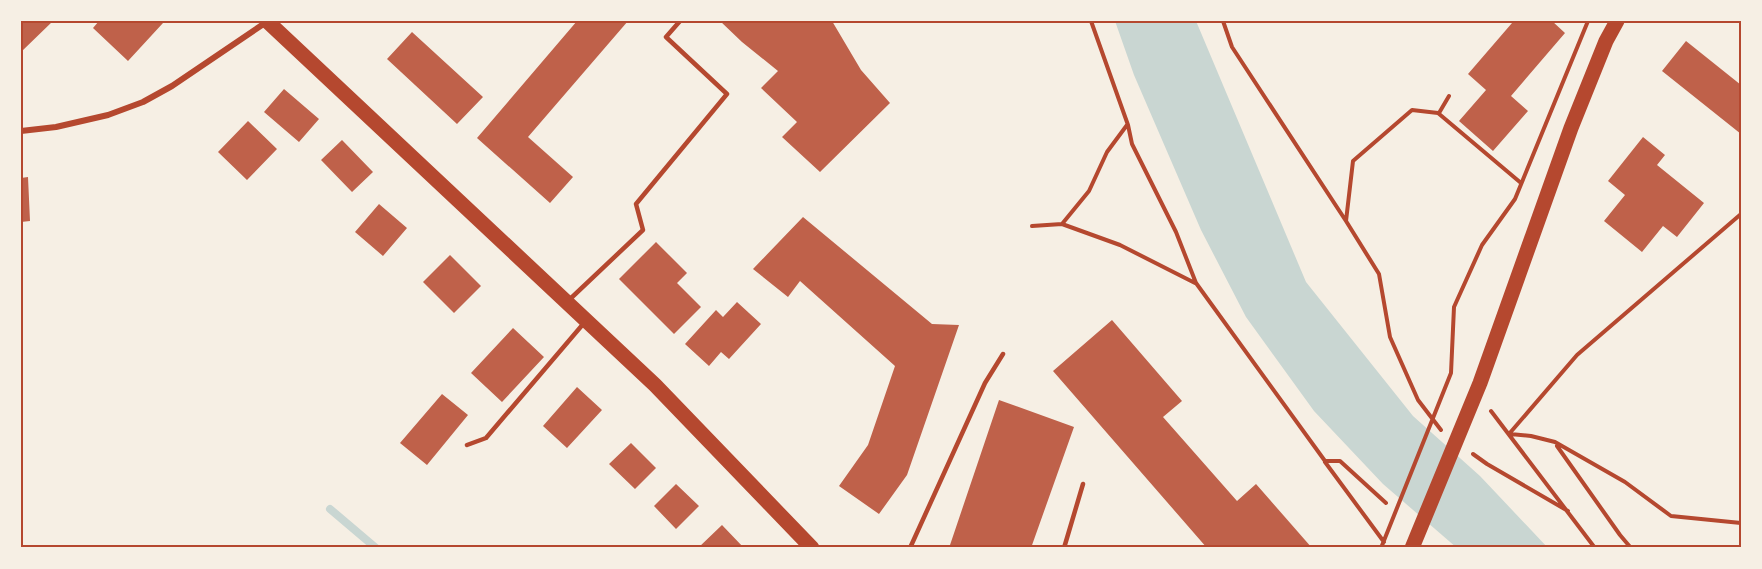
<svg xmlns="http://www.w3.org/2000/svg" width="1762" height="569" font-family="'Asap Condensed',sans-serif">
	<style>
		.water { fill: #c9d6d2 }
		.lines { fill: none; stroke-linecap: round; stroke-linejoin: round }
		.stream { stroke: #c9d6d2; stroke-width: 8 }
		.building { fill: #bf614a }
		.path { stroke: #b5482f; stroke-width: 4 }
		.service { stroke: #b5482f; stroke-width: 4.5 }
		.minor { stroke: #b5482f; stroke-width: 6 }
		.primary { stroke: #b5482f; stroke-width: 15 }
		.neatline { fill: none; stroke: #b5482f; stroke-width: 2 }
	</style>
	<rect width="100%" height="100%" fill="#f6efe4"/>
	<path class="water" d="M1115 21H1196L1306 282 1413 416 1480 476 1548 548H1457L1383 484 1314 411 1246 317 1201 230 1134 75Z"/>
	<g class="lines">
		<path class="stream" d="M330 509 376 548"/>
	</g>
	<path class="building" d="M21 21H53L21 52Z
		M99 21H160L163 23 128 61 93 28Z
		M577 21H628L528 137 573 177 550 203 477 138Z
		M720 21H832L861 70 890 103 820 172 782 137 797 122 761 88 778 71 742 42Z
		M1510 21H1552L1565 33 1511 96 1528 111 1493 151 1459 121 1486 90 1468 74 1512 23Z
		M412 32 483 97 457 124 387 59Z
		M1686 41 1741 85V134L1662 71Z
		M284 89 319 119 299 142 264 112Z
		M248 121 277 149 247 180 218 152Z
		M1643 137 1665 155 1657 165 1704 203 1677 237 1663 226 1642 252 1604 221 1625 195 1608 181Z
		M342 140 373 172 352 192 321 160Z
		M28 177 30 221 21 222V178Z
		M379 204 407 228 383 256 355 232Z
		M803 217 932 324 959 325 907 475 879 514 839 486 868 445 895 366 800 281 788 297 753 269Z
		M656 242 687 273 677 283 701 307 674 334 619 279Z
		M450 255 481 286 454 313 423 282Z
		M737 302 761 324 729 359 721 352 709 366 685 344 716 310 723 317Z
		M1112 320 1182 401 1163 417 1237 501 1256 484 1312 548H1207L1053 371Z
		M513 328 544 357 502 402 471 373Z
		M577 387 602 410 567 448 543 426Z
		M442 394 468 415 427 465 400 443Z
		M999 400 1074 427 1031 548H949Z
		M631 443 656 468 635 489 609 464Z
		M676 484 699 506 676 529 654 506Z
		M722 525 744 548H698Z"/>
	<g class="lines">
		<path class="path" d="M1091 21 1128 125 1132 144 1176 232 1196 283 1325 461H1340L1386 503
			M1223 21 1232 47 1346 221
			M1439 113 1449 96
			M1062 224 1089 191 1107 152 1127 125
			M1032 226 1062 224 1120 245 1195 283
			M1491 411 1595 548
			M1441 430 1418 400 1390 337 1379 274 1346 221 1353 161 1412 110 1438 113 1521 183
			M1509 434 1577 355 1741 214
			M1510 434 1531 436 1555 442 1625 482 1671 516 1741 523
			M1557 446 1620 535 1631 548
			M1473 454 1487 464 1568 511
			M1325 462 1384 542
			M1381 548 1451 373 1454 307 1482 245 1515 199 1588 21"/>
		<path class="service" d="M569 300 643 230 636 204 727 94 666 37 680 21
			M467 445 486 438 584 323
			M910 548 985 383 1003 354
			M1064 548 1083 484"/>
		<path class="minor" d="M21 131 56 127 108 115 143 102 172 86 268 21"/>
		<path class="primary" d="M267 21 655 385 812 548
			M1412 548 1480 383 1571 128 1606 41 1617 21"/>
	</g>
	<rect width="1762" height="569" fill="none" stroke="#f6efe4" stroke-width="45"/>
	<rect x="22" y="22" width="1718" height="524" class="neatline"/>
</svg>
